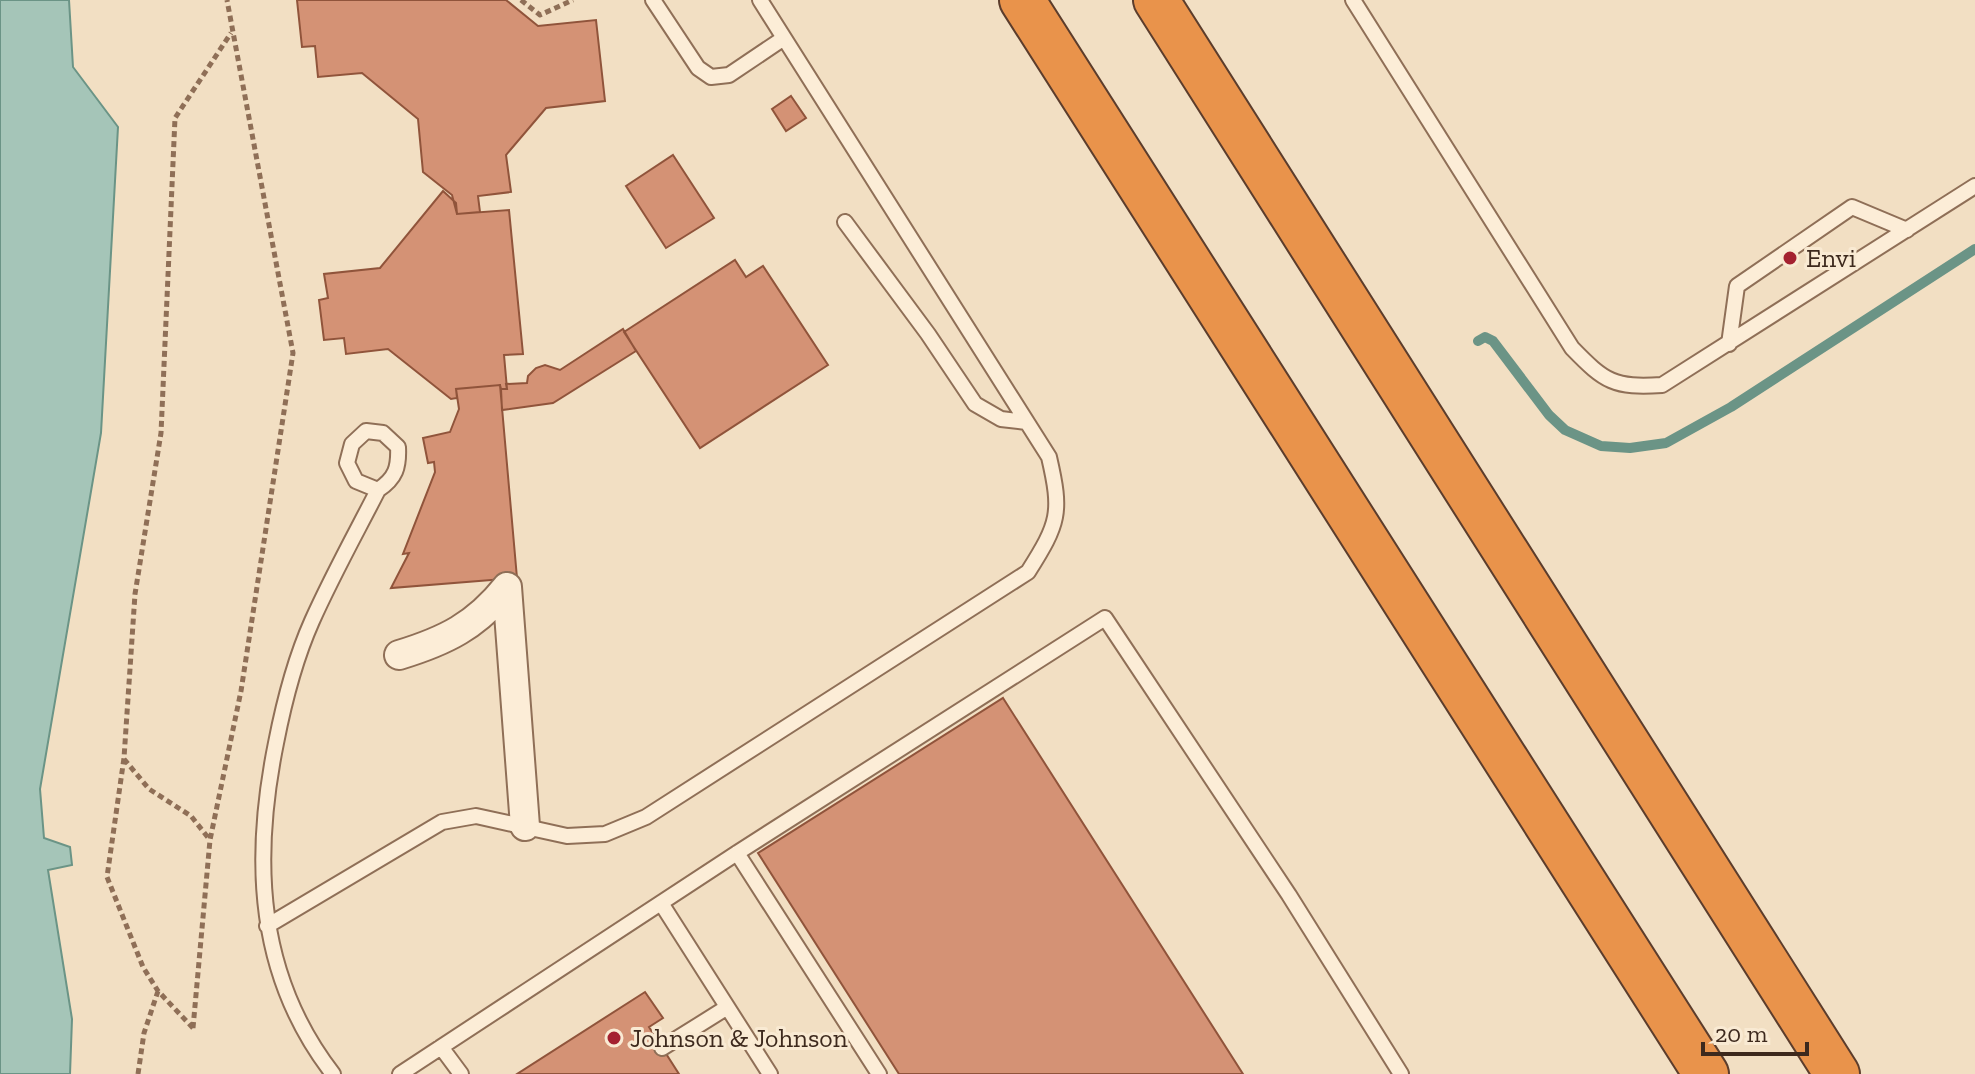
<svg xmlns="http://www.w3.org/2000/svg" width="1975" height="1074" font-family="'Zilla Slab',serif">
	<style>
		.water { fill: #a5c5b8; stroke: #6b9486; stroke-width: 2 }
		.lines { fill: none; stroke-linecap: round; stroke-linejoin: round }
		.stream { stroke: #6b9486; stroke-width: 10 }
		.building { fill: #d49275; stroke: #90543b; stroke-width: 2 }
		.service-casing { stroke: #8f6f57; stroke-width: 18 }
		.minor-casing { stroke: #8f6f57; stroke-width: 32 }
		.motorway-casing { stroke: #5c3d2c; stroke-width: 48 }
		.path { stroke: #8f6f57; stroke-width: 5; stroke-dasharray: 6 4; stroke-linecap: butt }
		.service { stroke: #fcedd7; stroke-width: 14 }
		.minor { stroke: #fcedd7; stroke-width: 28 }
		.motorway { stroke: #e9934b; stroke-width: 44 }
		.poi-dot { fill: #a42130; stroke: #f9ead3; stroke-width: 3 }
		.labels { text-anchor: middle; stroke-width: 6; stroke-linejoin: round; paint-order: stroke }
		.poi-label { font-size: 26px; fill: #3d291d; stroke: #f9ead3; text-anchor: start }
	</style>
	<rect width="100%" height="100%" fill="#f2dfc3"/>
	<path class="water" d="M0 0H69L73 67 118 127 101 433 40 789 44 838 70 847 72 865 48 870 72 1019 70 1074H0Z"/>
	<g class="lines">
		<path class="stream" d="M1478 341 1485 337 1493 341 1549 415 1565 430 1601 446 1630 448 1666 443 1731 407 1975 249"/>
	</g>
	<path class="building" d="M297 0H506L538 26 596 20 605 101 546 108 506 155 511 192 478 196 480 212 457 214 452 195 423 172 418 119 362 73 318 77 315 46 302 47Z
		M791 96 806 118 786 131 772 109Z
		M673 155 714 218 666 248 626 186Z
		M443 191 456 203 457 214 509 210 523 354 504 355 507 389H501L500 385 456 389 457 398 451 399 388 349 346 354 344 338 324 340 319 300 328 298 324 274 380 268Z
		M735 260 746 277 763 266 828 365 700 448 624 332Z
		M623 329 636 351 553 403 502 410 501 389H507L506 384 527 383 528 376 536 368 545 365 560 370Z
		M500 385 517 578 391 588 409 553 403 554 435 472 434 462 428 463 423 438 450 432 459 409 456 389Z
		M1003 698 1243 1074H899L758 853Z
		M645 992 663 1018 649 1027 679 1074H517Z"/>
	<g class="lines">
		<g class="service-casing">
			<path id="service" d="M653 0 698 68 711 77 729 75 784 38
				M1353 0 1572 348C1605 382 1614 388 1662 385L1975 186
				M845 222 928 334 975 404 1001 419 1026 422
				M1729 344 1737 286 1852 207 1907 230
				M737 853 879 1074
				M661 903 770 1074
				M267 926 442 822 476 816 567 836 605 834 646 817 1028 572C1059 523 1062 513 1049 457L760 0
				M441 1047 461 1074
				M662 1048 726 1008
				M333 1074C257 976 252 861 276 743 284 702 295 659 312 621 332 576 356 533 378 490 396 478 399 467 398 447L383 433 366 431 352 444 347 463 356 481 378 490
				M400 1074 737 853 1105 618 1289 895 1401 1074"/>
		</g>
		<g class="minor-casing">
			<path id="minor" d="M507 587 525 826
				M399 655C445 641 476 626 507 587"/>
		</g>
		<g class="motorway-casing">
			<path id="motorway" d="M1022 0 1706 1074
				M1156 0 1837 1074"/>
		</g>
		<path class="path" d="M521 0 540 15 573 0
			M124 759 149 789 191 816 210 840
			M193 1028 210 840 241 691 293 353 227 0
			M193 1028 158 991 143 967 107 877 124 758 135 594 161 433 175 118 231 33
			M138 1074 144 1033 158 991"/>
		<use href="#service" class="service"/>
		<use href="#minor" class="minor"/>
		<use href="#motorway" class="motorway"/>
	</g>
	<g class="poi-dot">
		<circle cx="1790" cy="258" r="8"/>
		<circle cx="614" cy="1038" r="8"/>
	</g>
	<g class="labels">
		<g class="poi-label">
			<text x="1806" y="267">Envi</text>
			<text x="630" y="1047">Johnson &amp; Johnson</text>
		</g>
	</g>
	<path d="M1703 1042v12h104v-12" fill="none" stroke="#3d291d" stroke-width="4"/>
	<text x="1715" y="1042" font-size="24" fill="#3d291d" stroke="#f9ead3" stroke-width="6" paint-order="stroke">20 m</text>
</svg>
